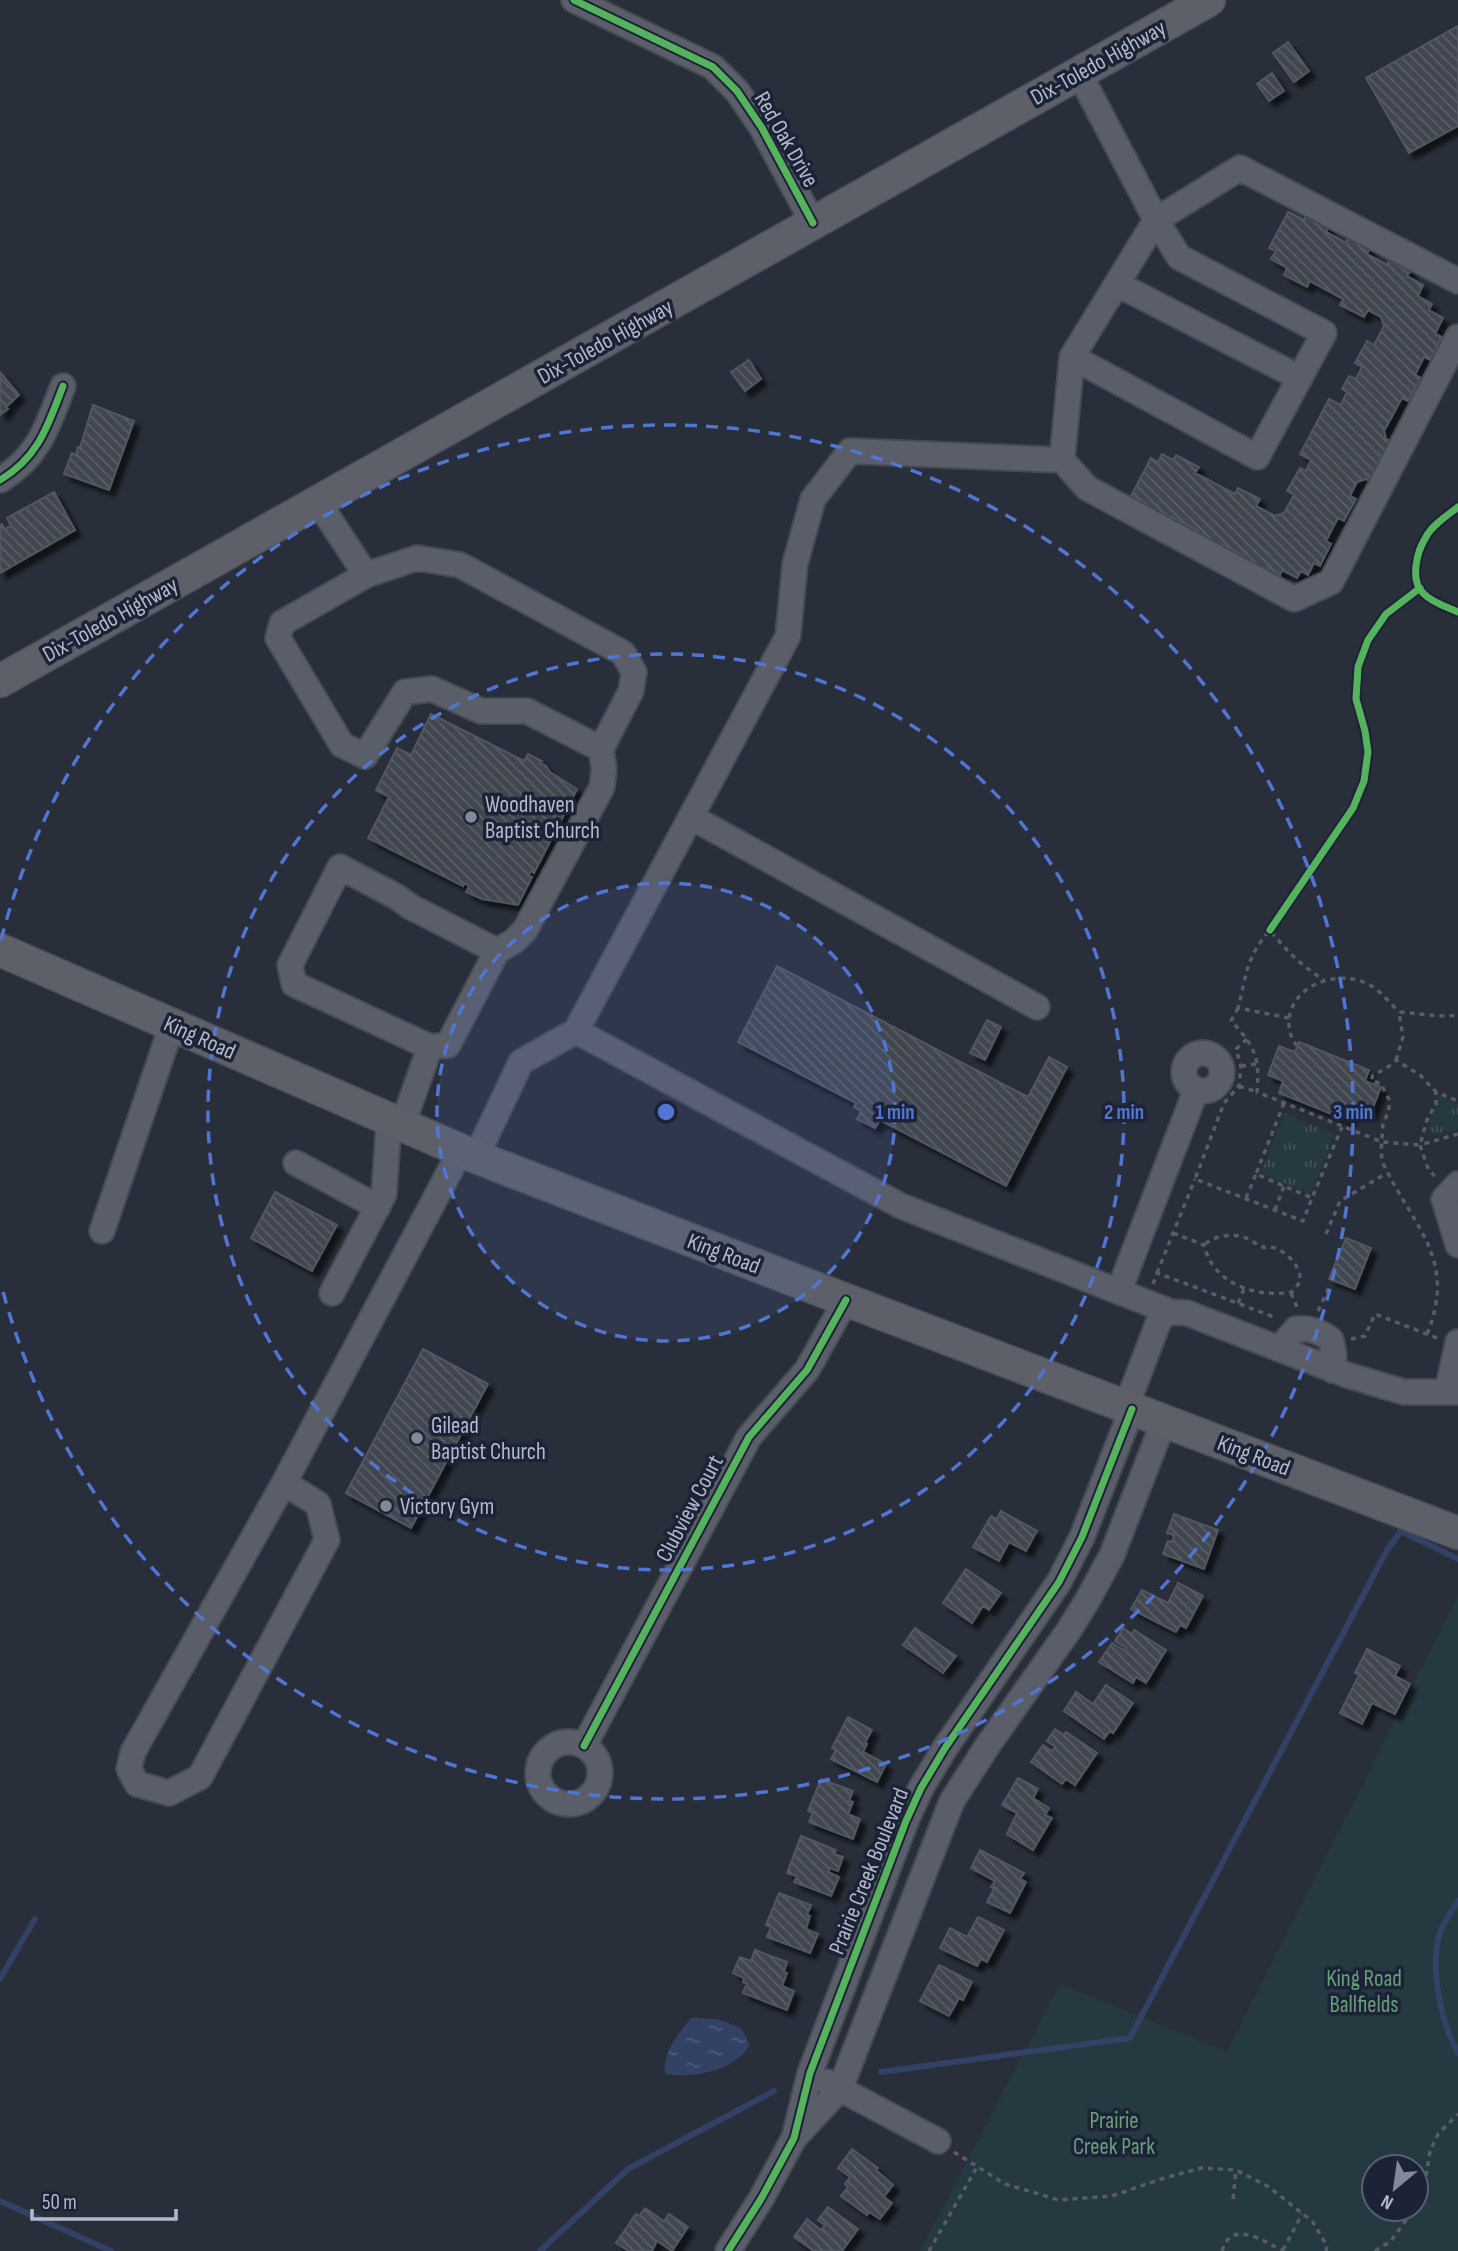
<svg xmlns="http://www.w3.org/2000/svg" width="1458" height="2251" font-family="'Sofia Sans Condensed',sans-serif">
	<style>
		.grass { fill: url(#grass-tufts) }
		.green { fill: #253941; fill-rule: evenodd }
		.water { fill: url(#water-ripples) }
		.lines { fill: none; stroke-linecap: round; stroke-linejoin: round }
		.stream { stroke: #324164; stroke-width: 6 }
		.building { fill: url(#building-back-hatch); stroke: #515761; stroke-width: 2; filter: url(#shadow) }
		.minor-casing { stroke: #464a53; stroke-width: 28 }
		.major-casing { stroke: #474c57; stroke-width: 35 }
		.path { stroke: #575c65; stroke-width: 3.5; stroke-dasharray: 5 5; stroke-linecap: butt }
		.minor { stroke: #5a5e68; stroke-width: 24 }
		.major { stroke: #5d6069; stroke-width: 32 }
		.cycleway-casing { stroke: #1c2336; stroke-width: 11 }
		.cycleway { stroke: #56b35d; stroke-width: 7 }
		.ring { fill: none; stroke: #5274d3; stroke-width: 3.5; stroke-dasharray: 12 9 }
		.poi-dot { fill: #838998; stroke: #1c2336; stroke-width: 2.5 }
		.labels { text-anchor: middle; stroke-width: 7; stroke-linejoin: round; paint-order: stroke }
		.street-label { font-size: 23px; fill: #b3bacb; stroke: #1c2336 }
		.poi-label { font-size: 23px; fill: #b3bacb; stroke: #1c2336; text-anchor: start }
		.park-label { font-size: 23px; fill: #689f7a; stroke: #1c2336 }
		.centre { fill: #5274d3; stroke: #1c2336; stroke-width: 3.5 }
		.ring-label { font-size: 21px; text-anchor: middle; font-weight: bold; fill: #5274d3; stroke: #1c2336; stroke-width: 7; stroke-linejoin: round; paint-order: stroke }
	</style>
	<defs>
		<pattern id="grass-tufts" width="24" height="20" patternUnits="userSpaceOnUse" patternTransform="scale(1.75)"><rect width="24" height="20" fill="#253941"/><path d="M3 7l-1-3M5 7V3M7 7l1-3M15 17l-1-3M17 17v-4M19 17l1-3" fill="none" stroke="#42545b"/></pattern>
		<pattern id="water-ripples" width="26" height="14" patternUnits="userSpaceOnUse" patternTransform="scale(1.75)"><rect width="26" height="14" fill="#324164"/><path d="M2 4q2-2 4 0t4 0M15 11q2-2 4 0t4 0" fill="none" stroke="#4d5a79"/></pattern>
		<pattern id="building-back-hatch" width="6" height="6" patternUnits="userSpaceOnUse" patternTransform="scale(1.75)"><rect width="6" height="6" fill="#414650"/><path d="M-1 5l2 2M0 0l6 6M5-1l2 2" fill="none" stroke="#5a5f68"/></pattern>
		<filter id="shadow"><feDropShadow dx="6" dy="6" stdDeviation="2" flood-color="#0009"/></filter>
	</defs>
	<rect width="100%" height="100%" fill="#292f3a"/>
	<path class="grass" d="M1440 1097 1448 1099 1458 1105V1129L1436 1134 1429 1130C1428 1122 1437 1105 1440 1097Z
		M1284 1113 1334 1134 1312 1192 1309 1194 1261 1173Z"/>
	<path class="green" d="M1458 1596V2251H920L1060 1984 1227 2052ZM1374 2167H1416V2209H1374Z"/>
	<path class="water" d="M691 2018 717 2019 741 2028 750 2045C734 2071 693 2079 665 2074 663 2051 677 2036 691 2018Z"/>
	<g class="lines">
		<path class="stream" d="M1458 1901C1452 1911 1443 1923 1439 1935 1430 1970 1441 2022 1458 2053
			M0 1979 35 1919
			M881 2072 1130 2038 1387 1550 1401 1531 1458 1559
			M0 2201 111 2251
			M540 2251 628 2169 774 2091"/>
	</g>
	<path class="building" d="M1458 26V126L1409 153 1366 78Z
		M1288 42 1309 71 1294 82 1273 53Z
		M1272 73 1284 91 1269 101 1257 84Z
		M1288 212 1304 220 1307 214 1329 226 1326 232 1346 243 1349 236 1370 248 1367 254 1387 265 1390 259 1411 270 1407 276 1423 285 1418 296 1432 304 1429 310 1443 318 1435 334 1442 337 1430 360 1424 357 1415 375 1421 378 1408 401 1402 398 1384 431 1386 439 1392 442 1370 481 1366 479 1357 482 1350 496 1356 499 1344 521 1338 518 1326 541 1331 544 1320 566 1314 563 1308 575 1301 571 1297 578 1282 570 1280 575 1269 568 1265 575 1241 562 1244 556 1222 544 1219 550 1195 538 1198 531 1170 516 1167 522 1144 510 1147 504 1131 496 1151 458 1158 462 1162 454 1173 460 1176 455 1199 467 1195 473 1235 494 1238 488 1260 499 1256 506 1275 516 1284 513 1294 495 1287 491 1300 468 1306 471 1311 460 1300 454 1329 399 1341 405 1347 392 1342 389 1349 376 1356 379 1362 367 1355 363 1367 341 1374 345 1384 326 1381 317 1368 310 1364 317 1340 305 1343 299 1310 281 1307 287 1284 275 1287 268 1271 259 1276 251 1269 248Z
		M749 360 761 379 745 391 731 372Z
		M0 372 19 395 6 407 8 409 0 415Z
		M93 405 134 421 109 490 64 474 72 453 76 455 78 447 80 448Z
		M54 492 75 530 0 573V525L2 524 5 529 11 526 7 518Z
		M431 714 524 761 528 754 542 761 540 763 546 766 550 772 577 789 534 873 531 871 528 876 532 877 518 905 482 899 466 892 469 886 464 883 463 886 368 838 389 797 376 790 397 748 411 755Z
		M777 966 1028 1097 1049 1057 1067 1067 1006 1186 880 1120 875 1128 857 1119 861 1111 854 1107 856 1103 738 1042Z
		M987 1020 1001 1027 985 1060 970 1053Z
		M1299 1042 1369 1070 1365 1081 1381 1087 1370 1115 1354 1109 1349 1121 1279 1093 1283 1081 1268 1075 1279 1046 1295 1052Z
		M275 1192 337 1225 312 1271 251 1238Z
		M1346 1238 1371 1248 1355 1289 1329 1279Z
		M423 1349 488 1384 411 1528 346 1493Z
		M1001 1511 1037 1531 1026 1551 1009 1542 999 1561 973 1547 991 1516 997 1519Z
		M1174 1514 1218 1530 1204 1569 1163 1554 1168 1541 1172 1542 1174 1535 1167 1533Z
		M966 1569 1001 1593 989 1610 983 1606 972 1623 943 1603Z
		M1178 1583 1203 1596 1186 1628 1180 1625 1176 1632 1131 1609 1142 1590 1168 1603Z
		M915 1628 956 1656 943 1673 903 1645Z
		M1123 1628 1132 1634 1134 1630 1166 1650 1146 1683 1136 1677 1133 1683 1099 1662 1112 1643 1124 1650 1126 1648 1115 1641Z
		M1367 1649 1400 1666 1395 1676 1410 1684 1395 1714 1372 1703 1362 1724 1340 1713 1359 1675 1355 1673Z
		M1106 1685 1133 1703 1113 1733 1110 1731 1104 1739 1064 1711 1076 1692 1093 1704Z
		M848 1717 872 1730 865 1743 867 1744 863 1752 886 1764 877 1782 831 1759 836 1750 832 1748Z
		M1055 1729 1064 1735 1066 1732 1097 1753 1075 1785 1066 1779 1062 1784 1031 1762 1043 1745 1052 1751 1055 1747 1047 1741Z
		M1018 1778 1038 1789 1033 1798 1049 1808 1045 1815 1052 1818 1033 1850 1007 1834 1017 1813 1002 1805Z
		M821 1779 853 1791 849 1801 853 1802 848 1814 860 1819 853 1839 809 1822 813 1813 808 1811Z
		M801 1836 836 1850 834 1854 843 1857 838 1871 830 1868 828 1872 839 1877 831 1896 794 1882 797 1876 787 1873Z
		M980 1850 1024 1873 1020 1879 1026 1882 1010 1913 987 1902 994 1889 991 1887 995 1881 971 1868Z
		M779 1893 811 1905 807 1915 810 1916 806 1929 818 1934 810 1953 767 1937 771 1927 766 1925Z
		M978 1917 1004 1930 987 1962 981 1959 977 1966 940 1948 950 1928 967 1937Z
		M755 1950 787 1962 784 1972 787 1973 782 1986 794 1991 787 2010 743 1993 747 1984 743 1982 744 1978 733 1973 740 1957 751 1961Z
		M939 1965 972 1982 963 2000 959 1998 949 2016 920 2001Z
		M852 2149 878 2168 876 2170 893 2185 884 2197 892 2203 880 2219 869 2212 867 2215 841 2196 848 2187 845 2184 850 2177 838 2168Z
		M828 2207 858 2229 842 2251H814L794 2237 807 2219 821 2230 825 2225 818 2220Z
		M645 2208 664 2221 669 2214 688 2227 672 2251 657 2241 652 2251H629L616 2243 636 2214 639 2216Z"/>
	<g class="lines">
		<g class="minor-casing">
			<path id="minor" d="M574 0 713 67 737 91 762 128 813 223
				M1079 73 1156 220 1240 168 1458 281
				M1117 284 1300 378
				M1062 460 1072 357 1156 220 1179 257 1324 333 1257 457 1072 357
				M0 480C39 457 48 425 63 386
				M318 502 366 575 417 558 460 565 623 653 634 672 631 691 601 749 604 769 602 787 525 930 514 941 497 951 448 1045 430 1047 402 1126
				M366 575 282 623 278 638 342 745 365 756 405 692 432 689 481 711H527L601 749
				M691 817 1037 1007
				M576 1031 901 1206 1171 1312
				M430 1047 294 984 290 965 340 867 397 897 411 907 497 951
				M1184 1072a19 19 0 1 1 38 0a19 19 0 1 1-38 0Z
				M476 1157 521 1062 576 1031 788 636 795 564 813 499 850 451 1062 460 1087 488 1294 599 1331 582 1458 337
				M296 1163 378 1207
				M1458 1184 1444 1199 1458 1245
				M102 1231 172 1025
				M1119 1291 1196 1090
				M332 1293 384 1194 389 1120
				M1279 1349 1296 1329C1310 1328 1320 1331 1331 1340L1334 1355 1332 1370
				M1447 1392 1458 1342
				M1126 1407 1160 1318 1171 1312 1187 1313 1347 1375 1404 1392H1458
				M284 1483 318 1504 327 1540 200 1777 169 1793 137 1784 129 1769 133 1752 284 1483 461 1150
				M538 1773a31 31 0 1 1 62 0a31 31 0 1 1-62 0Z
				M584 1746 749 1437 807 1370 846 1300
				M827 2082 938 2141
				M796 2136 840 2089 952 1801 988 1745 1069 1630 1087 1601 1112 1555 1164 1421
				M728 2251 761 2199 794 2138 810 2073 906 1821 921 1788 945 1748 1059 1582 1082 1537 1132 1409"/>
		</g>
		<g class="major-casing">
			<path id="major" d="M0 681 1209 0
				M0 950 476 1157 846 1300 1458 1533"/>
		</g>
		<path class="path" d="M1238 1008 1231 1021C1255 1046 1260 1058 1257 1092L1382 1142 1420 1145 1427 1120 1436 1104V1092
			M1289 1018 1238 1008C1247 974 1245 959 1270 930 1286 951 1302 966 1324 980
			M1247 1039 1236 1049 1241 1066 1239 1086 1224 1103 1195 1179 1303 1221 1312 1198
			M1297 1046C1292 1040 1290 1034 1289 1026 1287 987 1334 969 1366 983 1379 989 1389 1002 1399 1012
			M1396 1060 1403 1037 1399 1012C1419 1013 1438 1018 1458 1015
			M1241 1066 1258 1064
			M1239 1086 1257 1092
			M1284 1103 1256 1174 1312 1198 1342 1127
			M1435 1176 1429 1171 1420 1145 1458 1134
			M1246 1198 1256 1174
			M1275 1210 1284 1186
			M1173 1233 1204 1245C1213 1284 1256 1298 1292 1292L1300 1282C1302 1267 1286 1250 1271 1247 1263 1246 1268 1249 1260 1246 1255 1244 1251 1239 1246 1238 1233 1233 1214 1235 1204 1245
			M1326 1234 1340 1201 1387 1173
			M1157 1273 1195 1179
			M1153 1284 1157 1273 1277 1318
			M1291 1293 1297 1307
			M1238 1303 1244 1289
			M1318 1311 1330 1285
			M1427 1334C1458 1259 1413 1227 1383 1163L1381 1153 1383 1123 1388 1113 1390 1101 1381 1084 1371 1080 1373 1075 1387 1068 1396 1060 1421 1076 1436 1092 1458 1101
			M1351 1339 1365 1336 1375 1314 1437 1338
			M954 2152 1005 2184 1059 2200 1112 2196 1161 2179 1201 2168 1236 2170 1269 2187 1313 2222 1327 2246 1326 2251
			M1233 2199 1236 2170
			M1416 2204 1425 2183 1430 2151 1438 2134 1458 2114
			M1283 2250 1302 2214
			M929 2251 977 2167
			M1222 2251C1232 2218 1264 2242 1284 2251
			M1375 2251 1391 2241 1414 2209"/>
		<use href="#minor" class="minor"/>
		<use href="#major" class="major"/>
		<g class="cycleway-casing">
			<path id="cycleway" d="M574 0 713 67 737 91 762 128 813 223
				M0 480C39 457 48 425 63 386
				M1458 507C1448 515 1432 525 1426 537 1417 551 1409 581 1424 594 1433 603 1447 607 1458 612
				M1270 930 1353 808 1364 781 1368 752 1365 731 1356 699 1358 667 1368 640 1386 614 1420 588
				M584 1746 749 1437 807 1370 846 1300
				M728 2251 761 2199 794 2138 810 2073 906 1821 921 1788 945 1748 1059 1582 1082 1537 1132 1409"/>
		</g>
		<use href="#cycleway" class="cycleway"/>
	</g>
	<circle cx="666" cy="1112" r="229" fill="#5274d3" fill-opacity=".12"/>
	<g class="ring">
		<circle cx="666" cy="1112" r="229"/>
		<circle cx="666" cy="1112" r="458"/>
		<path d="M1 940A687 687 0 1 1 1 1284"/>
	</g>
	<g class="poi-dot">
		<circle cx="471" cy="817" r="7"/>
		<circle cx="417" cy="1438" r="7"/>
		<circle cx="386" cy="1506" r="7"/>
	</g>
	<g class="labels">
		<g class="street-label">
			<text transform="translate(1098 62) rotate(-29)" y="8">Dix-Toledo Highway</text>
			<text transform="translate(787 139) rotate(60)" y="8">Red Oak Drive</text>
			<text transform="translate(605 341) rotate(-29)" y="8">Dix-Toledo Highway</text>
			<text transform="translate(110 619) rotate(-29)" y="8">Dix-Toledo Highway</text>
			<text transform="translate(200 1037) rotate(24)" y="8">King Road</text>
			<text transform="translate(724 1253) rotate(21)" y="8">King Road</text>
			<text transform="translate(1254 1455) rotate(21)" y="8">King Road</text>
			<text transform="translate(689 1508) rotate(-62)" y="8">Clubview Court</text>
			<text transform="translate(868 1871) rotate(-68)" y="8">Prairie Creek Boulevard</text>
		</g>
		<g class="poi-label">
			<text x="485" y="812">Woodhaven<tspan x="485" dy="26">Baptist Church</tspan></text>
			<text x="431" y="1433">Gilead<tspan x="431" dy="26">Baptist Church</tspan></text>
			<text x="400" y="1514">Victory Gym</text>
		</g>
		<g class="park-label">
			<text x="1364" y="1986">King Road<tspan x="1364" dy="26">Ballfields</tspan></text>
			<text x="1114" y="2128">Prairie<tspan x="1114" dy="26">Creek Park</tspan></text>
		</g>
	</g>
	<circle cx="666" cy="1112" r="10" class="centre"/>
	<g class="ring-label">
		<text x="895" y="1119">1 min</text>
		<text x="1124" y="1119">2 min</text>
		<text x="1353" y="1119">3 min</text>
	</g>
	<g transform="translate(1395 2188) rotate(209)"><circle r="33" fill="#1c2336" stroke="#585f72" stroke-width="2"/>
	<path d="M0-5L12 26L0 18L-12 26Z" fill="#838998"/>
	<text y="-10" font-size="19" font-weight="bold" text-anchor="middle" fill="#b3bacb">N</text>
	</g>
	<path d="M32 2209v10h144v-10" fill="none" stroke="#b3bacb" stroke-width="3.5"/>
	<text x="42" y="2209" font-size="21" fill="#b3bacb" stroke="#1c2336" stroke-width="5" paint-order="stroke">50 m</text>
</svg>
